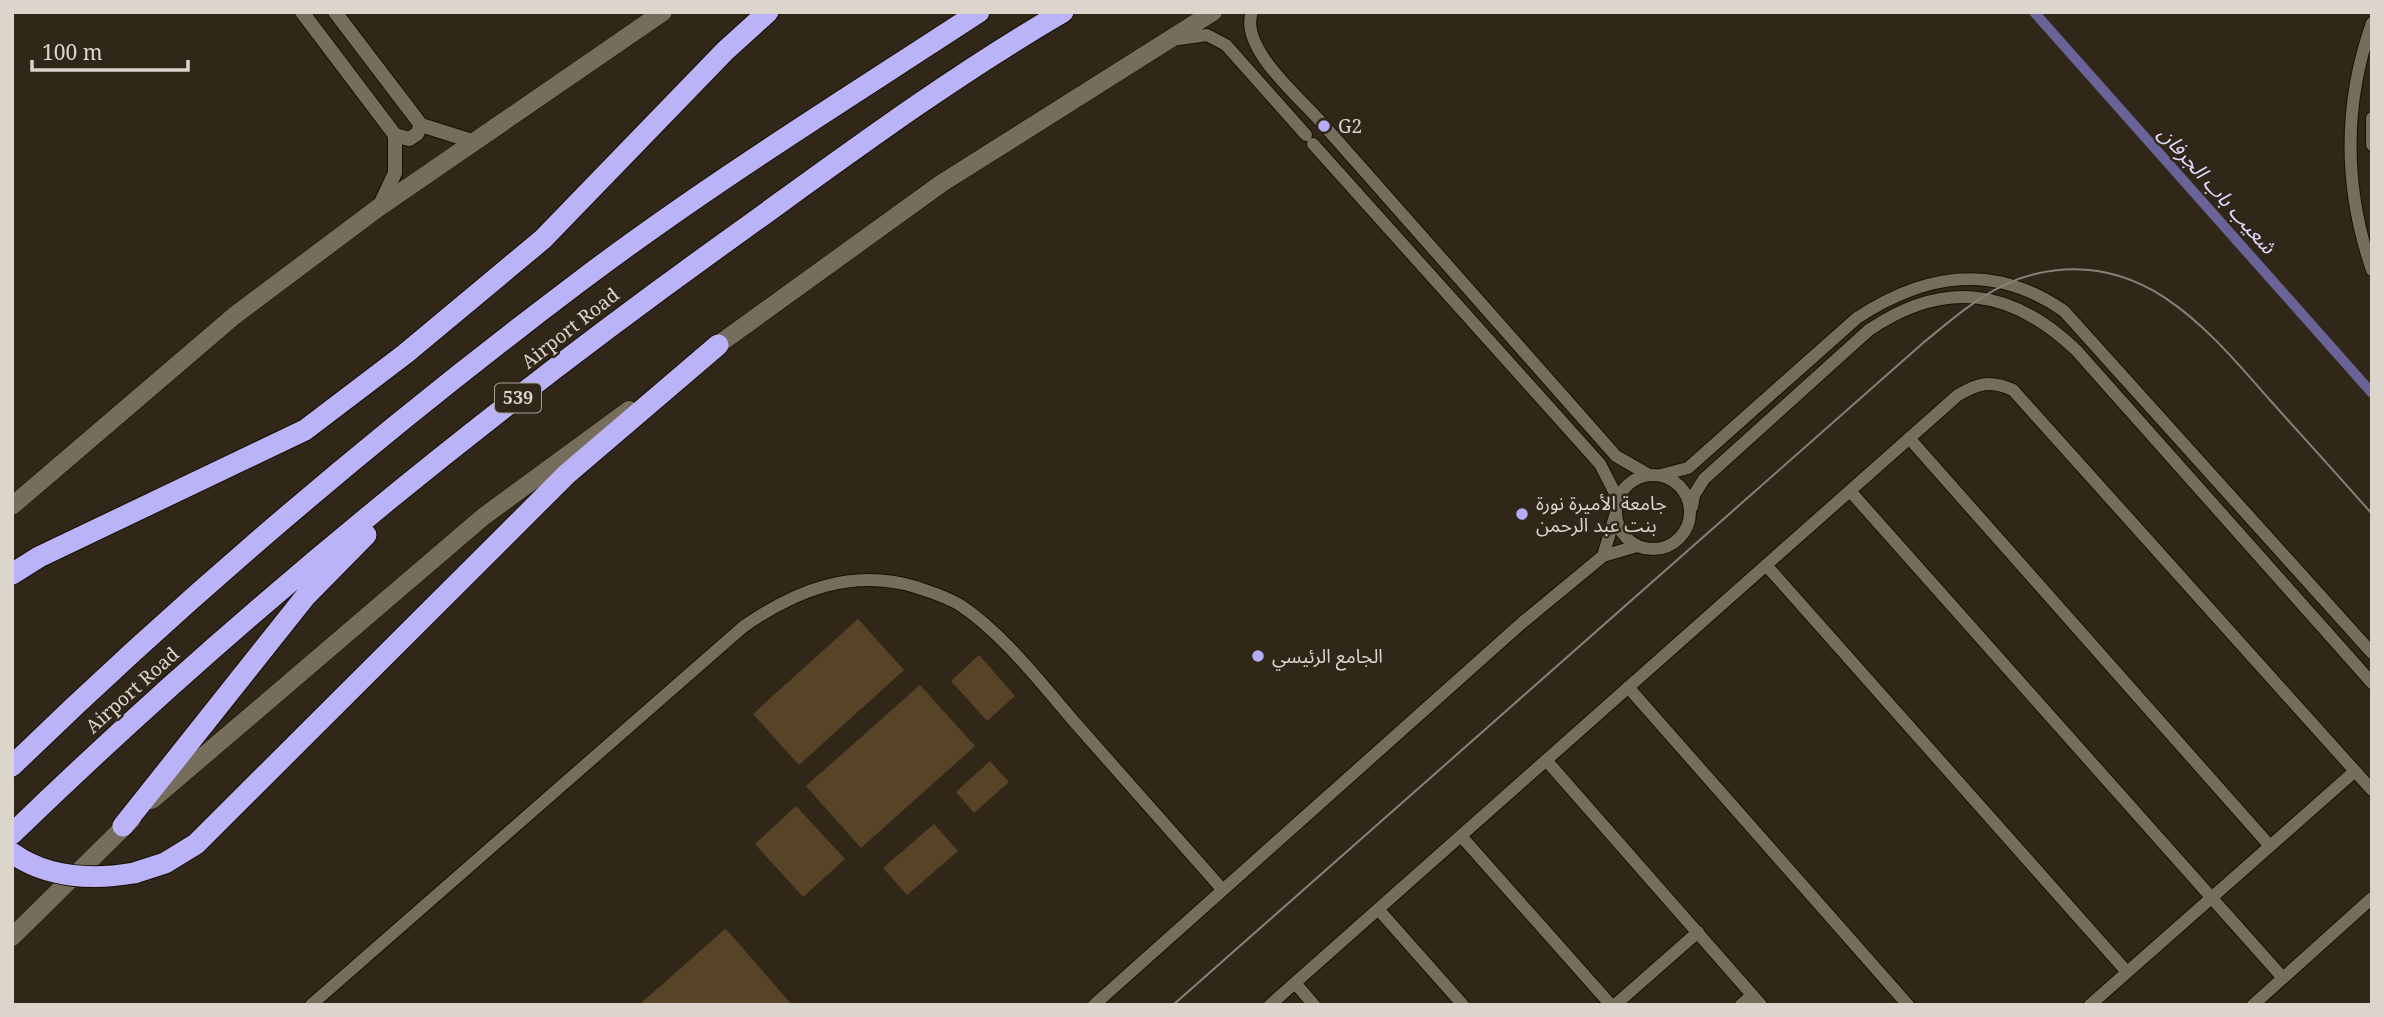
<svg xmlns="http://www.w3.org/2000/svg" width="2384" height="1017" font-family="'Noto Serif','Noto Sans Arabic',serif">
	<style>
		.green { fill: #574426 }
		.lines { fill: none; stroke-linecap: round; stroke-linejoin: round }
		.canal { stroke: #696398; stroke-width: 10 }
		.minor-casing { stroke: #181004; stroke-width: 14 }
		.tertiary-casing { stroke: #181004; stroke-width: 16 }
		.secondary-casing { stroke: #181004; stroke-width: 19 }
		.motorway-casing { stroke: #181004; stroke-width: 23 }
		.minor { stroke: #776d5d; stroke-width: 12 }
		.tertiary { stroke: #776d5d; stroke-width: 14 }
		.secondary { stroke: #776d5d; stroke-width: 18 }
		.motorway { stroke: #bab3f7; stroke-width: 21 }
		.tram { stroke: #898176; stroke-width: 2 }
		.motorway-bridge-casing { stroke: #181004; stroke-width: 23; stroke-linecap: butt }
		.motorway-bridge { stroke: #bab3f7; stroke-width: 21 }
		.poi-dot { fill: #b5acf8; stroke: #312719; stroke-width: 2.5 }
		.labels { text-anchor: middle; stroke-width: 5; stroke-linejoin: round; paint-order: stroke }
		.shield { fill: #312719; stroke: #a8a196; stroke-width: 2 }
		.shield-label { font-size: 18px; font-weight: bold; fill: #dbd5cc }
		.poi-label { font-size: 19px; fill: #dbd5cc; stroke: #312719; text-anchor: start }
		.street-label { font-size: 19px; fill: #dbd5cc; stroke: #312719 }
		.water-label { font-size: 21px; font-style: italic; fill: #dedcfd; stroke: #312719 }
	</style>
	<rect width="100%" height="100%" fill="#312719"/>
	<path class="green" d="M858 619 904 670 799 765 753 714Z
		M979 655 1015 696 987 721 951 681Z
		M920 685 975 746 861 848 806 786Z
		M990 761 1009 782 974 813 956 792Z
		M796 806 845 859 803 897 755 844Z
		M934 824 958 851 907 895 883 868Z
		M726 929 792 1005H639L725 929Z"/>
	<g class="lines">
		<path class="canal" d="M2034 12 2372 393"/>
		<g class="minor-casing">
			<path id="minor" d="M1252 12C1239 47 1298 96 1320 121
				M2372 23C2343 105 2344 188 2372 270
				M1179 39 1207 35 1226 45 1306 135
				M2372 118V145
				M1328 130 1616 456 1649 475
				M1313 144 1600 464 1618 499
				M1909 438 2270 846
				M1616 512a37 37 0 1 1 74 0a37 37 0 1 1-74 0Z
				M1661 475 1688 468 1857 318C1925 273 1994 262 2064 311L2372 653
				M1850 491 2283 978
				M1692 507 1694 495 1704 479 1869 330C1944 279 2011 288 2076 350L2372 683
				M1603 556 1615 516
				M1766 565 2127 972
				M1628 687 1908 1005
				M1546 760 1761 1005
				M1461 836 1611 1005
				M1378 909 1463 1005
				M1295 983 1314 1005
				M311 1005 743 627C796 590 851 568 916 587 930 592 947 597 960 605 1004 634 1044 687 1078 726 1126 780 1174 835 1222 889
				M1094 1005 1523 622 1603 556 1637 546
				M1270 1005 1958 395C1979 383 1990 380 2013 390L2372 790
				M1615 1005 1698 932
				M1741 1005 1752 995
				M2090 1005 2355 771
				M2253 1005 2372 898"/>
		</g>
		<g class="tertiary-casing">
			<path id="tertiary" d="M302 12 395 135V173L379 207
				M335 12 421 125 475 142
				M395 135 409 139 417 134 421 125"/>
		</g>
		<g class="secondary-casing">
			<path id="secondary" d="M708 352 942 183 1213 12
				M12 506 234 316 378 208 663 12
				M152 800 483 517 629 410
				M12 937 132 819"/>
		</g>
		<g class="motorway-casing">
			<path id="motorway" d="M12 574 39 557 305 430 405 354 543 239 725 51 768 12
				M12 766C189 594 378 434 575 285 704 187 843 101 979 12
				M123 826 305 597 366 535
				M12 834C238 615 485 414 741 231 845 156 951 77 1063 12
				M134 873 165 863 196 844 567 474 718 345"/>
		</g>
		<use href="#minor" class="minor"/>
		<use href="#tertiary" class="tertiary"/>
		<use href="#secondary" class="secondary"/>
		<use href="#motorway" class="motorway"/>
		<path class="tram" d="M1173 1005 1923 343C1956 316 1991 284 2035 274 2142 249 2206 327 2269 399 2303 437 2338 475 2372 514"/>
		<g class="motorway-bridge-casing">
			<path id="motorway-bridge" d="M12 853C47 878 93 880 134 873"/>
		</g>
		<use href="#motorway-bridge" class="motorway-bridge"/>
	</g>
	<g class="poi-dot">
		<circle cx="1324" cy="126" r="7"/>
		<circle cx="1522" cy="514" r="7"/>
		<circle cx="1258" cy="656" r="7"/>
	</g>
	<g class="labels">
		<rect class="shield" x="495" y="383.5" width="46" height="29" rx="5"/>
		<g class="shield-label">
			<text x="518" y="404">539</text>
		</g>
		<g class="poi-label">
			<text x="1338" y="133">G2</text>
			<text x="1536" y="510">جامعة الأميرة نورة<tspan x="1536" dy="22">بنت عبد الرحمن</tspan></text>
			<text x="1272" y="663">الجامع الرئيسي</text>
		</g>
		<g class="street-label">
			<text transform="translate(570 328) rotate(-38)" y="7">Airport Road</text>
			<text transform="translate(132 690) rotate(-42)" y="7">Airport Road</text>
		</g>
		<g class="water-label">
			<text transform="translate(2217 190) rotate(48)" y="7">شعيب باب الجرفان</text>
		</g>
	</g>
	<rect width="2384" height="1017" fill="none" stroke="#dbd5cc" stroke-width="28"/>
	<path d="M32 60v10h156v-10" fill="none" stroke="#dbd5cc" stroke-width="3.5"/>
	<text x="42" y="60" font-size="21" fill="#dbd5cc" stroke="#312719" stroke-width="5" paint-order="stroke">100 m</text>
</svg>
